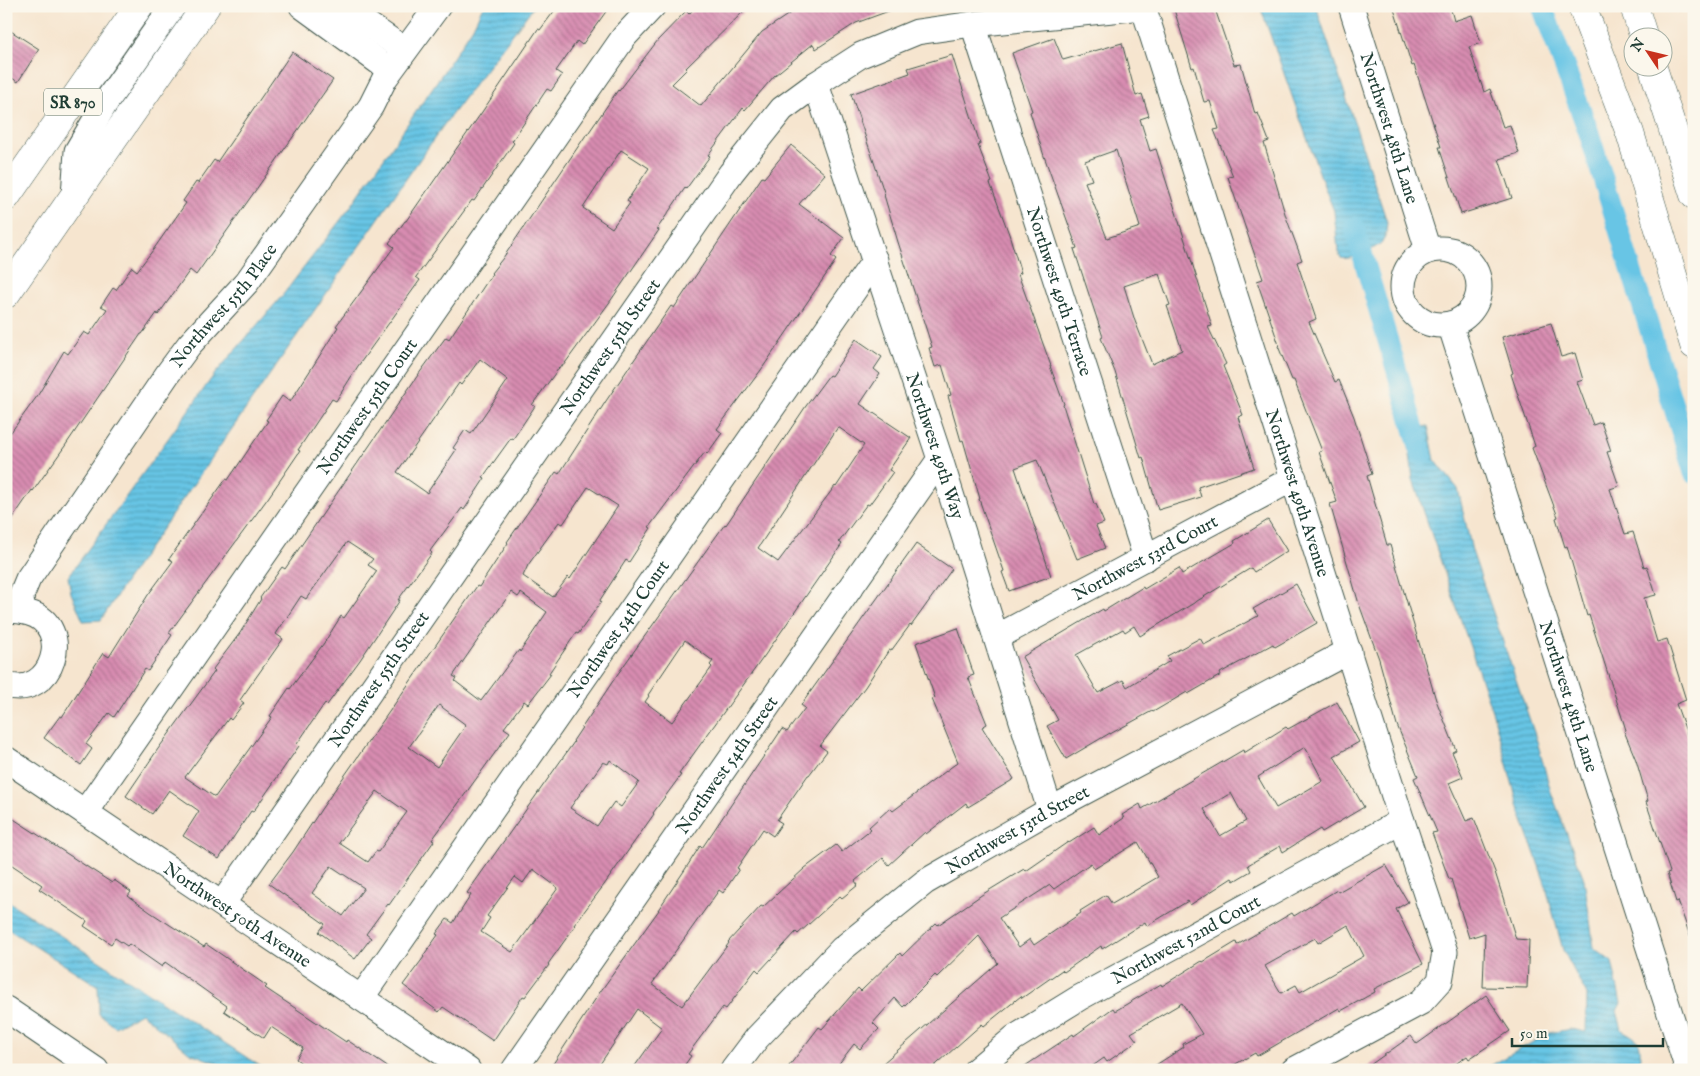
<svg xmlns="http://www.w3.org/2000/svg" width="1700" height="1076" font-family="'IM FELL English',serif">
	<style>
		.water { fill: url(#water-rules); stroke: #43818c }
		.lines { fill: none; stroke-linecap: round; stroke-linejoin: round }
		.canal { stroke: #67c5e5; stroke-width: 21 }
		.building { fill: url(#building-back-hatch); fill-rule: evenodd }
		.minor-casing { stroke: #3f564b; stroke-width: 27 }
		.trunk-casing { stroke: #3f564b; stroke-width: 29 }
		.motorway-casing { stroke: #3f564b; stroke-width: 29 }
		.minor { stroke: #fff; stroke-width: 25 }
		.trunk { stroke: #fff; stroke-width: 28 }
		.motorway { stroke: #fff; stroke-width: 28 }
		.labels { text-anchor: middle; stroke-width: 4; stroke-linejoin: round; paint-order: stroke }
		.shield { fill: #fbf7ec; stroke: #61756b; stroke-width: 1 }
		.shield-label { font-size: 16px; font-weight: bold; fill: #1f3d34 }
		.street-label { font-size: 18px; fill: #1f3d34; stroke: #fbf7ec }
	</style>
	<defs>
		<pattern id="water-rules" width="6" height="5" patternUnits="userSpaceOnUse" patternTransform="scale(1.25)"><rect width="6" height="5" fill="#67c5e5"/><path d="M0 2.5h6" fill="none" stroke="#54a1ba"/></pattern>
		<pattern id="building-back-hatch" width="6" height="6" patternUnits="userSpaceOnUse" patternTransform="scale(1.25)"><rect width="6" height="6" fill="#d88cb1"/><path d="M-1 5l2 2M0 0l6 6M5-1l2 2" fill="none" stroke="#af7491"/></pattern>
	</defs>
	<rect width="100%" height="100%" fill="#fbf7ec"/>
	<filter id="ink" filterUnits="userSpaceOnUse"><feTurbulence type="fractalNoise" baseFrequency=".02" numOctaves="2"/><feDisplacementMap in="SourceGraphic" scale="10" xChannelSelector="R" yChannelSelector="G"/><feConvolveMatrix kernelMatrix="1 2 1 2 8 2 1 2 1" color-interpolation-filters="sRGB"/></filter>
	<filter id="wash" filterUnits="userSpaceOnUse"><feTurbulence type="fractalNoise" baseFrequency=".0096" numOctaves="4" result="noise"/><feDisplacementMap in="SourceGraphic" scale="20" xChannelSelector="R" yChannelSelector="G"/><feGaussianBlur stdDeviation="1.12" result="paint"/><feColorMatrix in="noise" values="0 0 0 0 0 0 0 0 0 0 0 0 0 0 0 0 0 1.4 0 .05"/><feComposite in="paint" operator="in"/></filter>
	<g filter="url(#wash)">
		<rect width="100%" height="100%" fill="#f6e5cf"/>
		<path class="water" d="M483 6H534L443 126 128 578 101 620 83 621 71 593 68 577 214 375 282 296 349 209 444 71 473 27Z
			M1260 6H1316L1387 222C1386 230 1387 236 1382 242 1376 249 1350 261 1341 258L1338 250 1334 211 1324 186Z
			M1428 426 1435 460 1458 489 1472 551 1537 741 1551 792 1584 879 1594 948 1612 962 1621 1003 1617 1011 1622 1030C1640 1040 1642 1042 1639 1063L1643 1070H1608L1605 1065 1600 1070H1483L1549 1033 1571 1029 1586 1032 1587 995 1563 950 1544 880 1521 815 1494 717 1413 480 1407 429Z
			M6 900 266 1070H236L190 1053 141 1013 115 1027 99 1014 98 986 6 928Z"/>
		<g class="lines">
			<path class="canal" d="M1542 6 1589 133 1694 473
				M1354 226 1422 456"/>
		</g>
		<g id="blocks">
			<path class="building" d="M558 6H610L582 45 577 41 556 71 562 75 551 91 547 89 512 141 514 143 474 201 472 200 416 277 420 280 358 366 336 401 332 399 298 450 300 451 268 498 169 633 172 635 148 671 145 669 114 717 109 713 86 744 92 749 81 765 44 738 60 716 62 717 103 653 109 657 148 595 173 561 169 559 226 479 228 480 268 421 266 420 282 396 290 402 338 327 336 326 394 247 389 243 405 221H406L482 112 538 29 540 30Z
				M696 6H749L686 68 687 69 672 84 701 106 762 32 801 6H897V8L856 23 816 49 813 44 775 75 745 110 743 108 708 155 710 156 686 189 685 188 657 229 659 230 609 303 563 366 561 365 532 405 535 406 513 439 511 438 483 477 485 478 464 510 462 508 430 551 432 553 398 600H400L360 660 327 705 325 703 297 744 299 746 253 812 251 811 219 859 183 836 199 811 169 790 152 814 126 796 158 749 215 671 213 669 240 633 261 599 260 598 282 567 285 569 418 375 446 337 449 339 492 274 491 273 503 258 586 135H587L618 90 619 91 658 40 686 11 689 14ZM621 150 649 168 627 201 630 203 612 228 583 208ZM480 359 508 380 471 434 465 430 453 448 456 450 427 493 397 472 459 383 461 385ZM347 542 373 559 368 565 377 571 344 618 341 616 324 643 290 689 289 688 270 716 272 717 215 797 185 777 229 718 231 720 244 703 240 700 283 639 276 634 301 596 306 599Z
				M1173 6H1214L1234 65 1241 64 1255 114 1258 113 1269 141 1264 143 1286 217 1302 260 1297 262 1316 319 1309 322 1335 382 1339 380 1354 417 1372 474 1367 476 1387 545H1390L1436 700 1456 750 1452 752 1463 777 1449 783 1466 821 1474 818 1495 872 1516 939 1529 940 1527 988 1483 987 1485 933 1469 938 1451 879H1449L1432 833 1437 832 1414 778 1418 776 1397 725 1379 659 1359 604 1330 504 1337 502 1319 452 1322 451 1294 380H1292L1278 346 1279 345 1257 281 1263 279 1228 177 1233 176 1214 130 1219 129 1210 101 1204 102 1194 67 1192 68Z
				M1393 6H1450L1454 21 1472 15 1481 43 1469 47 1484 92 1490 89 1503 127 1510 125 1519 153 1499 159 1512 198 1461 214 1439 147H1441L1414 65 1412 66Z
				M6 28 39 49 18 82 6 74Z
				M1054 38 1063 60 1122 43 1136 96 1142 94 1149 116 1140 119 1150 151 1156 149 1212 326 1208 327 1226 364 1223 366 1243 415 1238 417 1254 468 1198 487 1201 497 1158 510 1143 457 1141 458 1115 372 1101 338 1103 337 1074 249 1077 248 1044 156 1030 112 1032 111 1012 53ZM1116 150 1140 227 1107 238 1085 182 1092 180 1085 161ZM1159 274 1170 305 1167 306 1182 350 1152 364 1135 321 1124 286Z
				M292 52 333 80 196 275 190 270 158 315 157 313 142 334H141L65 446 33 491 32 490 6 528V439L38 395 64 351 68 354 84 332 89 335 107 309 101 306 113 288 116 290 132 267 137 271 153 250 186 203 183 201 196 182 198 183 214 160 217 162Z
				M952 55 980 144 978 145 992 182 990 183 1009 234 1021 273 1018 274 1051 366H1050L1064 404 1063 405 1094 504H1096L1104 523 1096 526 1105 548 1077 559 1037 460 1015 468 1051 576 1009 591 1002 572 1004 571 979 499H980L963 440 961 441 948 396 951 395 942 365 935 367 929 348 932 347 898 242 884 195H885L851 94 910 73 908 68Z
				M791 145 825 174 799 204 844 238 831 256 836 260 761 370 717 429 722 433 707 454 705 452 649 527 651 528 629 562 626 560 600 600 601 602 578 634 576 633 549 673 551 674 528 704 524 701 504 728 510 732 432 840 434 841 389 905 388 904 366 934 371 938 355 959 319 932 325 924 269 884 293 852 322 808 477 586 479 587 508 543 507 542 556 472 559 474 606 401 671 306 674 308 762 177 764 178ZM588 487 618 506 570 579 568 577 553 597 523 576 528 565 559 522 563 524ZM511 592 518 597 521 593 547 612 520 652 519 650 481 701 455 681 457 678 453 676ZM439 705 466 725 437 767 409 747ZM377 791 407 812 378 852 376 851 368 862 339 843ZM331 866 364 888 343 916 312 893Z
				M1551 323 1561 357 1575 353 1583 380 1577 382 1593 425 1601 422 1611 451 1607 452 1619 486 1610 489 1625 534 1633 532 1644 567 1647 566 1656 595 1644 598 1657 642 1667 639 1686 700 1676 704 1694 753V939H1691L1678 901 1676 902 1667 873 1670 872 1646 802 1648 801 1636 760 1624 731 1626 730 1589 615 1587 616 1567 546 1565 547 1556 518 1558 517 1532 448 1535 446 1511 374 1513 373 1502 337Z
				M856 339 882 357 874 369 880 374 860 404 911 438 889 470 893 472 869 505 867 504 839 542 842 544 765 655 679 774 681 775 653 813 654 814 604 885 574 925 575 926 548 964 549 965 525 997 523 996 493 1041 443 1007 439 1012 403 985 424 957 423 956 438 935 436 934 447 919 453 923 471 895 467 893 574 742 573 741 617 675 725 524 726 525 806 406 829 375 831 376ZM838 427 864 445 836 487 835 486 778 562 758 548ZM685 640 713 661 710 665 712 667 672 722 645 702 649 696 648 695ZM610 760 639 782 621 807 614 802 597 826 570 808 603 762 608 764ZM533 869 558 888 512 952 481 932 490 918 487 916 515 877 523 883Z
				M1268 520 1287 551 1254 572 1251 568 1140 636 1134 626 1125 632 1123 629 1076 655 1098 693 1123 680 1127 687 1170 661 1167 656 1200 638 1204 645 1258 616 1253 609 1296 584 1317 623 1275 647 1273 644 1220 673 1221 675 1188 694 1187 692 1153 712 1152 711 1110 734V733L1066 759 1047 726 1058 720 1022 657 1103 609 1104 611 1143 587 1144 589 1179 568 1182 574 1235 543 1234 541Z
				M916 544 952 569 911 626 910 625 891 651 889 650 865 687 820 746 827 751 809 775H808L777 820 782 823 773 836 763 829 737 868 739 869 723 893 719 890 652 984 682 1006 729 943 728 942 761 906 763 907 805 868 836 845 842 852 871 829 869 827 890 808 893 811 958 762 932 699 935 698 916 643 958 628 974 675 968 677 987 724 982 727 1014 779 968 807 966 803 926 834 925 832 889 865 883 858 855 881 858 885 842 898 840 896 798 934 796 932 759 972 756 969 726 1009 723 1007 688 1054 691 1056 681 1070H632L662 1028 637 1009 596 1070H549L600 992 659 910H658L686 868 700 846 702 848 770 747 782 729 787 732 805 708 801 705Z
				M1337 702 1359 742 1334 756 1364 807 1322 832 1320 829 1283 852 1280 846 1248 865 1251 871 1234 881 1232 878 1190 905 1188 901 1147 926 1145 922 1102 949 1101 946 1064 972 1062 970 1022 998 1021 996 984 1026 982 1024 930 1070H875L998 963 979 936 937 977 935 975 903 1007 895 998 873 1023 879 1029 860 1049 854 1044 834 1070H786L819 1027 822 1029 858 988 861 991 900 953 902 956 936 923 938 925 983 894 1024 869 1026 871 1068 842 1069 843 1094 827 1099 835 1124 818 1122 815 1140 804 1142 809 1243 750 1244 753 1286 727 1288 729ZM1305 747 1323 781 1276 808 1258 777ZM1231 793 1246 821 1220 836 1204 809ZM1138 842 1158 877 1112 904 1106 895 1080 911 1081 913 1034 945 1030 939 1019 947 999 918 1050 885 1054 889 1091 863 1094 869Z
				M6 814 112 883 114 880 131 892 128 896 150 912 204 947 206 944 267 986 265 988 346 1042 347 1040 392 1070H311L296 1059 303 1048 271 1027 264 1038 224 1011 227 1006 165 962 162 967 129 944 127 946 115 938 111 944 84 926 87 921 39 889 42 885 6 861Z
				M1386 865 1408 902 1396 909 1423 964 1374 989 1375 992 1341 1011 1339 1008 1257 1056 1255 1053 1225 1070H1148L1184 1047 1183 1044 1202 1034 1182 1003 1131 1033 1137 1041 1107 1062 1104 1058 1087 1070H1019L1073 1034 1074 1036 1113 1008 1115 1011 1161 984 1162 986 1202 961 1203 962 1236 942 1237 945 1292 913 1294 916 1337 890 1338 892ZM1348 925 1364 956 1300 992 1296 985 1281 993 1265 966 1315 938 1318 943Z
				M1486 995 1510 1031 1469 1059 1467 1056 1447 1070H1363L1411 1036 1417 1044Z"/>
		</g>
	</g>
	<g filter="url(#ink)">
		<use href="#blocks" fill-opacity="0" stroke="#3f564b" stroke-width="1"/>
		<g class="lines">
			<g class="minor-casing">
				<g id="minor">
					<path d="M302 6 390 70"/>
					<path d="M341 6 405 50"/>
					<path id="s1" d="M1143 6 1402 821 1445 952 1440 981 1421 1002 1294 1070"/>
					<path id="s2" d="M1351 6 1428 250"/>
					<path id="s3" d="M973 24 1146 558"/>
					<path id="s4" d="M816 84 940 459 1050 810"/>
					<path d="M74 196 77 151 106 102 173 6"/>
					<circle cx="1441" cy="287" r="38"/>
					<path id="s5" d="M1450 324 1688 1070"/>
					<path id="s6" d="M22 611 21 596 28 579 169 372 189 345 247 282 371 106 385 78 438 6"/>
					<path d="M6 612C14 609 22 611 29 613 75 626 53 700 6 685"/>
					<path id="s7" d="M997 637 1294 478"/>
					<path id="s8" d="M6 759 468 1070"/>
					<path id="s9" d="M85 812 624 37 653 6"/>
					<path id="s10" d="M222 904 731 173 782 109 816 84 861 55 917 32 973 24 1143 7"/>
					<path id="s11" d="M361 998 875 260"/>
					<path d="M6 1009 96 1070"/>
					<path id="s12" d="M514 1070 940 459"/>
					<path id="s13" d="M733 1070 757 1038 842 949 925 882 1050 810 1349 651"/>
					<path id="s14" d="M976 1070 1014 1038 1079 998 1402 821"/>
				</g>
			</g>
			<g class="trunk-casing">
				<path id="trunk" d="M6 197 139 6
					M6 294 206 6"/>
			</g>
			<g class="motorway-casing">
				<path id="motorway" d="M1582 6 1630 133 1694 345
					M1634 6 1644 38
					M1653 68 1694 195"/>
			</g>
			<use href="#minor" class="minor"/>
			<use href="#trunk" class="trunk"/>
			<use href="#motorway" class="motorway"/>
		</g>
	</g>
	<g class="labels">
		<rect class="shield" x="44" y="88.5" width="58" height="27" rx="4"/>
		<g class="shield-label">
			<text x="73" y="108">SR 870</text>
		</g>
		<g class="street-label">
			<text dy="6" stroke="none"><textPath href="#s2" startOffset="128">Northwest 48th Lane</textPath></text>
			<text dy="6" stroke="none"><textPath href="#s3" startOffset="281">Northwest 49th Terrace</textPath></text>
			<text dy="6" stroke="none"><textPath href="#s6" startOffset="370">Northwest 55th Place</textPath></text>
			<text dy="6" stroke="none"><textPath href="#s10" startOffset="679">Northwest 55th Street</textPath></text>
			<text dy="6" stroke="none"><textPath href="#s9" startOffset="494">Northwest 55th Court</textPath></text>
			<text dy="6" stroke="none"><textPath href="#s4" startOffset="381">Northwest 49th Way</textPath></text>
			<text dy="6" stroke="none"><textPath href="#s1" startOffset="511">Northwest 49th Avenue</textPath></text>
			<text dy="6" stroke="none"><textPath href="#s7" startOffset="168">Northwest 53rd Court</textPath></text>
			<text dy="6" stroke="none"><textPath href="#s11" startOffset="450">Northwest 54th Court</textPath></text>
			<text dy="6" stroke="none"><textPath href="#s10" startOffset="274">Northwest 55th Street</textPath></text>
			<text dy="6" stroke="none"><textPath href="#s5" startOffset="391">Northwest 48th Lane</textPath></text>
			<text dy="6" stroke="none"><textPath href="#s12" startOffset="372">Northwest 54th Street</textPath></text>
			<text dy="6" stroke="none"><textPath href="#s13" startOffset="376">Northwest 53rd Street</textPath></text>
			<text dy="6" stroke="none"><textPath href="#s8" startOffset="279">Northwest 50th Avenue</textPath></text>
			<text dy="6" stroke="none"><textPath href="#s14" startOffset="248">Northwest 52nd Court</textPath></text>
		</g>
	</g>
	<rect width="1700" height="1076" fill="none" stroke="#fbf7ec" stroke-width="25"/>
	<g transform="translate(1648 52) rotate(305)"><circle r="24" fill="#fbf7ec" stroke="#a3ada2"/>
	<path d="M0-4L9 19L0 12L-9 19Z" fill="#c8321e"/>
	<text y="-8" font-size="14" font-weight="bold" text-anchor="middle" fill="#1f3d34">N</text>
	</g>
	<path d="M1512 1038v8h151v-8" fill="none" stroke="#1f3d34" stroke-width="2.5"/>
	<text x="1520" y="1038" font-size="15" fill="#1f3d34" stroke="#fbf7ec" stroke-width="4" paint-order="stroke">50 m</text>
</svg>
